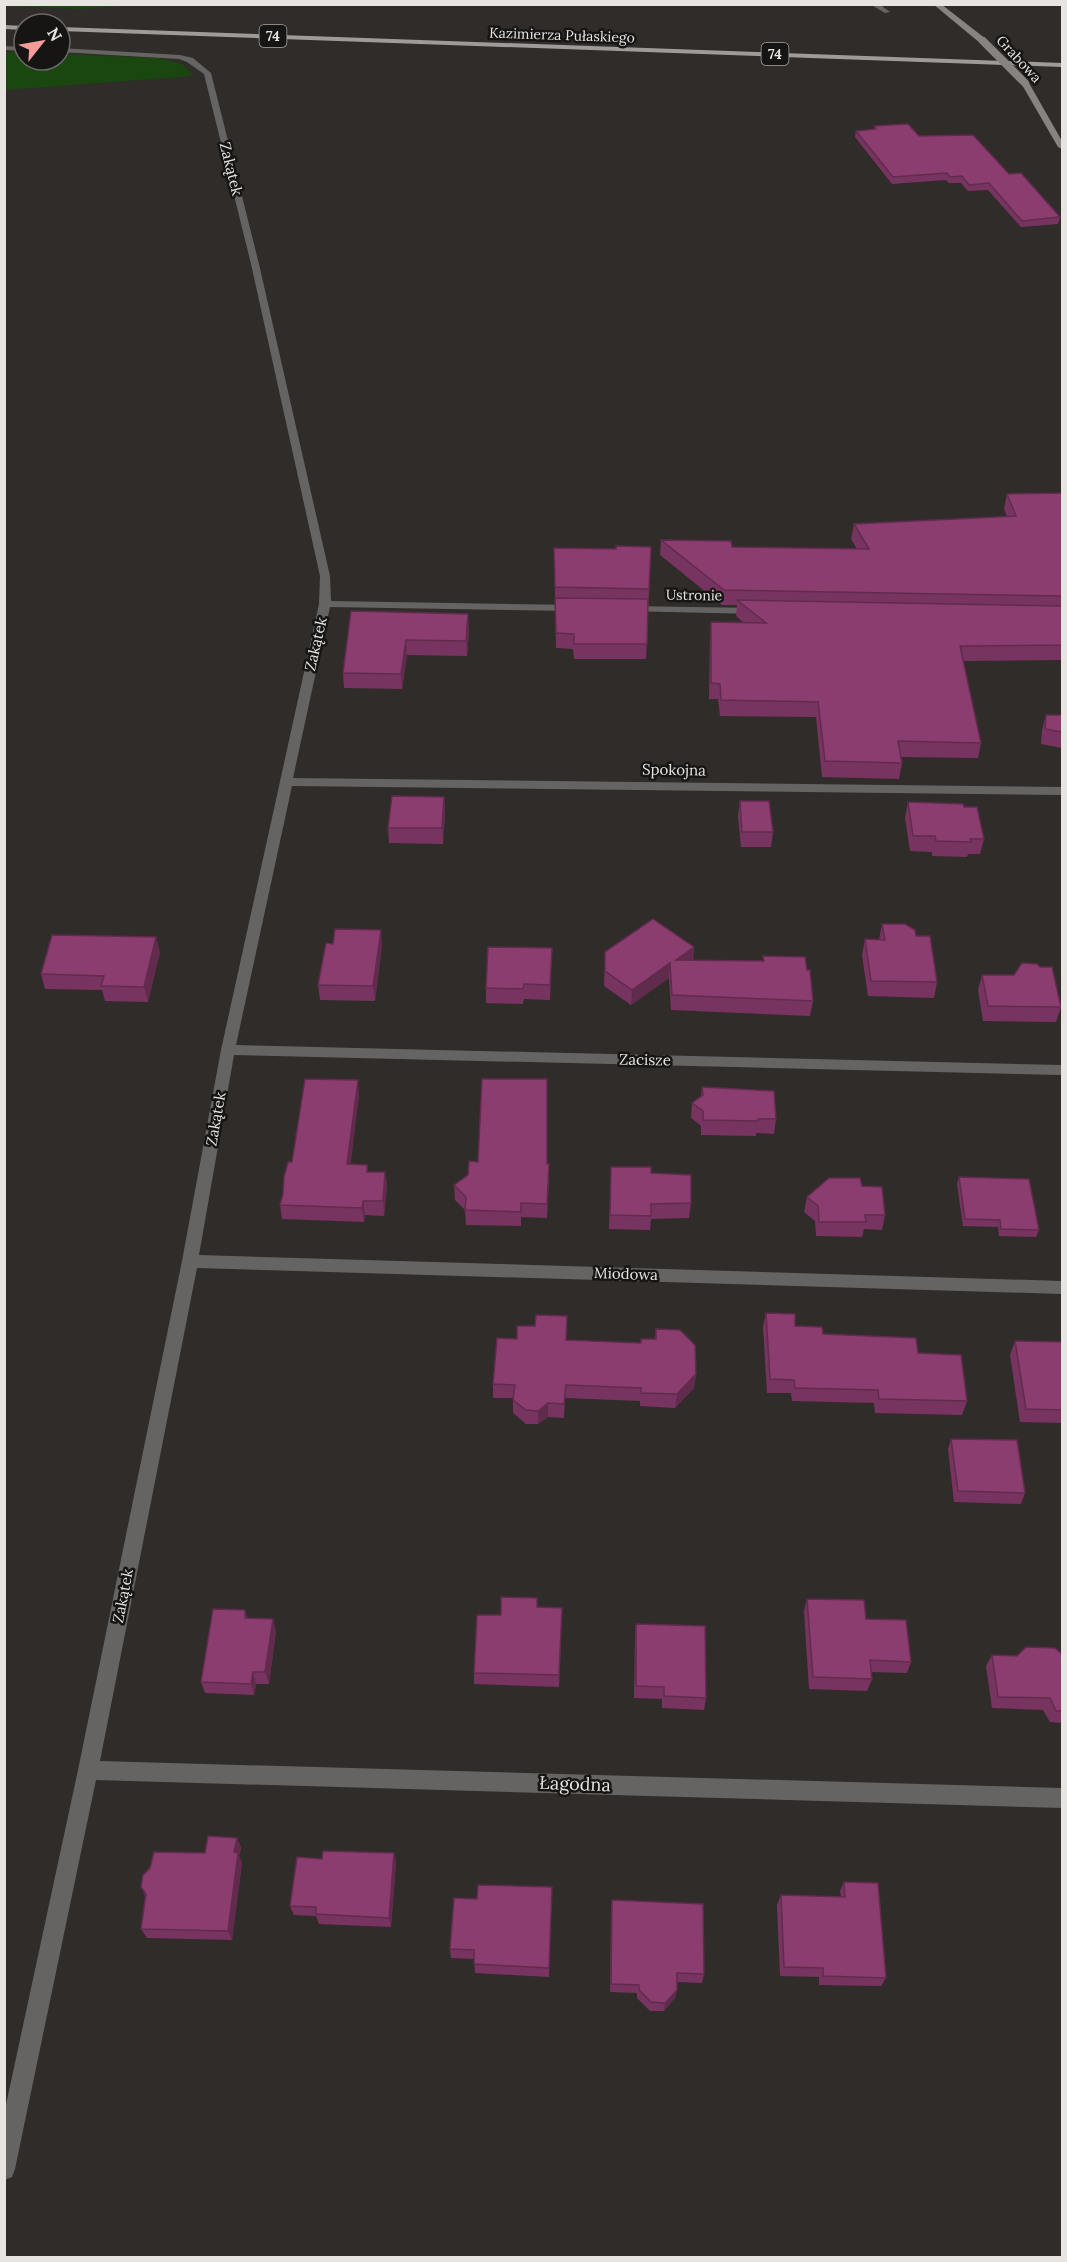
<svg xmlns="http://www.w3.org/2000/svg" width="1067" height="2262" font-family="Lora,serif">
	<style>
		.green { fill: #1a4610 }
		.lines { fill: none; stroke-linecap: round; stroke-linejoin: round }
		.street { fill: #666463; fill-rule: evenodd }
		.secondary { fill: #878381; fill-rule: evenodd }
		.primary { fill: #9f9b98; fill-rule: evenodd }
		.secondary-bridge { stroke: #878381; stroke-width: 8 }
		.wall { fill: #783460 }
		.shaded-wall { fill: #612b4e }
		.building { fill: #8b3d70; stroke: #612b4e; stroke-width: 1.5 }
		.labels { text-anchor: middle; stroke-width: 5; stroke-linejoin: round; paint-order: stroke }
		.far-street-label { font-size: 14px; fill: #e7e4e2; stroke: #161513 }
		.shield { fill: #161513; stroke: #a8a6a4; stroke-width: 1.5 }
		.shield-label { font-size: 14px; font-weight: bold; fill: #e7e4e2 }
		.street-label { font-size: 15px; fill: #e7e4e2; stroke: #161513 }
		.near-street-label { font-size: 18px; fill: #e7e4e2; stroke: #161513 }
	</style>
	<rect width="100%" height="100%" fill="#302c29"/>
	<path class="green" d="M5 4H140V5L78 9 5 6Z
		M5 52 24 53V60H60V54L158 58 182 64 194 76 5 90Z"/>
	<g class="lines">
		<path class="street" d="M870 4H879L890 12 885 13Z
			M4 46 24 47V51L4 50Z
			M60 48 180 55 193 58 211 73 259 264 330 576 331 601 574 605 580 608 574 611 330 607 293 778 1062 787V795L292 786 236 1045 1062 1065V1075L234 1055 199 1255 1062 1281V1294L197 1268 100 1761 1062 1788V1808L96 1780 15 2169 12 2177 4 2180V2114L78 1770 182 1261 221 1050 319 604 320 576 251 264 204 74 187 62 179 59 60 52Z
			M628 606 757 608 763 611 757 614 624 611 622 609Z"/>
		<path class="secondary" d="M933 4H941L986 39V43H980Z
			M1025 81 1029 83 1062 141V149L1058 147 1021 83Z"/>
		<path class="primary" d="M4 25 24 26V30L4 29Z
			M60 27 1062 63V67L60 31Z"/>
		<path class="secondary-bridge" d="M983 41 1025 83"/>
	</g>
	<path class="wall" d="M874 126 919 136 1009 174 1060 217 1058 224 1021 227 988 190 968 191 961 183H949L946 180 892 184 855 137 856 131 874 129Z
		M1062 493V660L963 661 981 743 978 758 901 757 902 763 899 779 822 777 816 717 720 716 718 699H709L710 638 711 622 744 623 736 616 737 605H722L660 555 661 540 732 547 857 549 851 539 854 524 1007 517 1004 509 1007 494Z
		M651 547 646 659H574L573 649 556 648 554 548 616 549Z
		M351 611 469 629 467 656 407 655 402 689 344 688 343 673Z
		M1046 715H1062V748L1041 744 1042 730Z
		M444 797 445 813 443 844 389 843 388 828Z
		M740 801 773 832 771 847H741L738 816Z
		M908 802 964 807 984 839 980 854H968L967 857 932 856V852L910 851 905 818Z
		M882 924 916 936 937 982 934 998 868 996 862 955 865 939 879 940Z
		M382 945 375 1001 320 1000 318 985Z
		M694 947 693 960 763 961V956L807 970 813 1001 810 1016 671 1010 669 978 631 1005 604 986 605 952Z
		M552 948 550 1000 524 999 523 1004 486 1003V988Z
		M160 952 148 1002 105 1001 102 990 45 989 41 974Z
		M982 975 1061 1007 1056 1022 983 1021 978 990Z
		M702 1087 776 1119 774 1134 756 1133V1136L701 1135V1126L691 1118 692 1103 701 1096Z
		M359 1095 350 1164 367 1165 368 1172H385L387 1186 384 1216 365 1215 364 1222 282 1219 280 1205 292 1162Z
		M547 1164 549 1179 547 1218 521 1217V1226L466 1225 465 1210 455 1200 454 1185Z
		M611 1167 651 1173 691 1203 689 1218 651 1219 650 1230 609 1229Z
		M959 1177 1039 1230 1036 1237 999 1236 998 1227 963 1226 957 1184Z
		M862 1186 885 1215 882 1230 864 1229 862 1237 816 1236 815 1221 804 1212 807 1197Z
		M766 1313 795 1326 823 1334 918 1353 967 1401 962 1415 875 1413 874 1403 792 1401 791 1393H767L763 1327Z
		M656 1329 696 1374 694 1388 675 1408 640 1406V1401L565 1398 564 1418 548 1417 538 1424H526L513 1413V1398H493V1384L566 1340 641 1343 655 1339Z
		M1015 1341 1062 1342V1423L1020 1422 1010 1355Z
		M951 1439 1025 1493 1021 1504 954 1502 948 1449Z
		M807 1599 866 1619 911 1662 907 1673 871 1672 872 1679 867 1691 809 1689 804 1611Z
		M537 1607 562 1608 559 1687 474 1684V1673Z
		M245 1610 247 1618 276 1631 269 1684H256L254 1695 205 1693 201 1682Z
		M636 1624 706 1698 704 1710 662 1708V1699L634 1698 635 1636Z
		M1062 1654V1723L1050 1722 1043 1710 992 1708 986 1666 992 1655 1017 1656Z
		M237 1838 241 1848 239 1856 242 1863 232 1940 147 1938 141 1929 145 1896 141 1887Z
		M394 1853 396 1863 391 1927 319 1924 316 1916 294 1915 290 1906 322 1859Z
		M844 1882 886 1978 881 1986 819 1985V1977L780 1976 777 1905 781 1895 841 1897 840 1891Z
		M552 1887 549 1977 475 1973 474 1959 451 1958 450 1949 477 1899Z
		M612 1900 704 1974 702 1983 677 1982V1990L675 1998 664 2011H650L637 1998V1993L610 1992 611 1909Z"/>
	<path class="shaded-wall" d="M468 614 469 629 467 656 466 641Z
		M406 640 407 655 402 689 401 674Z
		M444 797 445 813 443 844 442 828Z
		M381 930 382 945 375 1001 373 986Z
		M156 937 160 952 148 1002 144 987Z
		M694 947 692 962 676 960Z
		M670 963 669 978 631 1005 632 990Z
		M358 1080 359 1095 349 1179 347 1164Z
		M385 1172 387 1186 384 1216 383 1201Z
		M363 1201 365 1215 364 1222 362 1208Z
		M696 1374 694 1388 675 1408 677 1394Z
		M548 1403V1417L538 1424V1411Z
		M273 1619 276 1631 269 1684 265 1672Z
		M253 1672 256 1684 254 1695 251 1684Z
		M237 1838 241 1848 239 1856 242 1863 232 1940 228 1931 234 1852Z
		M394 1853 396 1863 391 1927 389 1918Z
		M677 1990 675 1998 664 2011 665 2003Z"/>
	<path class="building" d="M908 124 919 136 973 135 1009 174 1021 173 1060 217 1022 221 989 183 969 185 962 176 950 177 947 173 893 177 856 131 876 129 874 126Z
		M1062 493V596L724 590 661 540 731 541 732 547 869 549 854 524 1016 516 1007 494Z
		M616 546 651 547 649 589 555 587 554 548 616 549Z
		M555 598 648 599 647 644H574V634L556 633Z
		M737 600 1062 606V645L960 646 981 743 898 741 902 763 825 761 818 702 721 700 720 684 711 683V622L766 623Z
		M351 611 468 614 466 641 406 640 401 674 343 673Z
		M1046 715H1062V732L1045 729Z
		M392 796 444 797 442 828H388Z
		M740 801H769L773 832H742Z
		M908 802 963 804 964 807H977L984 839H970L971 842 936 841 935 836H913Z
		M653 919 694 947 676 960 764 961 763 956 805 957 807 970H810L813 1001 672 995 670 963 632 990 605 971V952Z
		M882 924H905L915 930 916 936H930L937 982 871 981 865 939 885 940Z
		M335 929 381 930 373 986 318 985 326 943 333 944Z
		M52 935 156 937 144 987 101 986 104 976 41 974Z
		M488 947 552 948 550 985 524 984 523 989 486 988Z
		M1022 963 1037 964 1040 967H1052L1061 1007 988 1006 982 975H1014Z
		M305 1079 358 1080 347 1164 367 1165V1172H385L383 1201H363L362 1208 280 1205 283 1194 284 1177 288 1162H292Z
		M482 1079H547V1164H549L547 1204 521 1203V1212L465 1210 466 1197 454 1185 468 1175 469 1161 478 1162Z
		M702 1087 774 1091 776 1119H758V1121L703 1120V1111L692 1103 703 1095Z
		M611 1167H651V1173L691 1175V1203L651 1204V1216L610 1215Z
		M959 1177 1029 1179 1039 1230 1001 1229 1000 1220 965 1219Z
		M829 1178H860L862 1186 882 1187 885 1215H865L866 1222H819L818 1206 807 1197Z
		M766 1313 795 1314V1326L822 1327 823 1334 916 1338 918 1353 961 1355 967 1401 879 1399 878 1390 795 1388 794 1380 770 1379Z
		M536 1315 567 1316 566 1340 641 1343V1339H656V1329L680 1330 695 1345 696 1374 677 1394 641 1393V1388L566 1385 564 1404 548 1403 538 1411 526 1410 513 1400 515 1385 493 1384 497 1338 517 1339V1326H535Z
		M1015 1341 1062 1342V1410L1026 1409Z
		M951 1439 1017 1440 1025 1493 958 1491Z
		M501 1597 537 1598V1607L562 1608 559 1675 474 1673 477 1615H501Z
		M807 1599 864 1600 866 1619 906 1620 911 1662 870 1660 872 1679 813 1677Z
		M213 1609 245 1610V1618L273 1619 265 1672H253L251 1684 201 1682Z
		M636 1624 705 1626 706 1698 664 1696V1687L636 1686Z
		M1026 1647 1055 1648 1062 1654V1711H1056L1050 1698 998 1697 992 1655 1017 1656Z
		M208 1836 237 1838 234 1852 238 1853 228 1931 141 1929 146 1894 141 1887 143 1875 150 1868 154 1852 205 1853Z
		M323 1851 394 1853 389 1918 316 1914V1907L290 1906 297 1857 322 1859Z
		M844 1882 878 1883 886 1978 823 1976V1968L784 1967 781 1895 845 1897Z
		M478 1885 552 1887 549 1968 474 1964V1950L450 1949 454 1898 477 1899Z
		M612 1900 703 1904 704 1974 677 1973V1990L665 2003 651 2002 639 1990V1985L611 1984Z"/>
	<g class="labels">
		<g class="far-street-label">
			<text transform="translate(562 35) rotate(2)" y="5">Kazimierza Pułaskiego</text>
			<text transform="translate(1019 59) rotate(47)" y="5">Grabowa</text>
			<text transform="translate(694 595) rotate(1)" y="5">Ustronie</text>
		</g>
		<g class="shield">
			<rect x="259.5" y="25" width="27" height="22" rx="4.5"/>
			<rect x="761.5" y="43" width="27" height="22" rx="4.5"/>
		</g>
		<g class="shield-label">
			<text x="273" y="41">74</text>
			<text x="775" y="59">74</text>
		</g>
		<g class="street-label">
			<text transform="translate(231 169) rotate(76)" y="5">Zakątek</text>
			<text transform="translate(316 644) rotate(-77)" y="5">Zakątek</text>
			<text transform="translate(674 770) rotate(1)" y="5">Spokojna</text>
			<text transform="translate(645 1060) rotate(1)" y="5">Zacisze</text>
			<text transform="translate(216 1119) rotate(-80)" y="5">Zakątek</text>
			<text transform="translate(626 1274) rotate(2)" y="5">Miodowa</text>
			<text transform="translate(123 1596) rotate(-79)" y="5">Zakątek</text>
		</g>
		<g class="near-street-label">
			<text transform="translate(575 1784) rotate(2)" y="6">Łagodna</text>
		</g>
	</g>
	<rect width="1067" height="2262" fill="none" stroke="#e7e4e2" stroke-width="12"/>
	<g transform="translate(42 42) rotate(59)"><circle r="28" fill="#161513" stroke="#6a6866" stroke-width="1.5"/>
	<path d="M0-4.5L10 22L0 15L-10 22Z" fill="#f59b98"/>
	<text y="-9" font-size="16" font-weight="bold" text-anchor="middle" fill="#e7e4e2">N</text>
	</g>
</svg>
